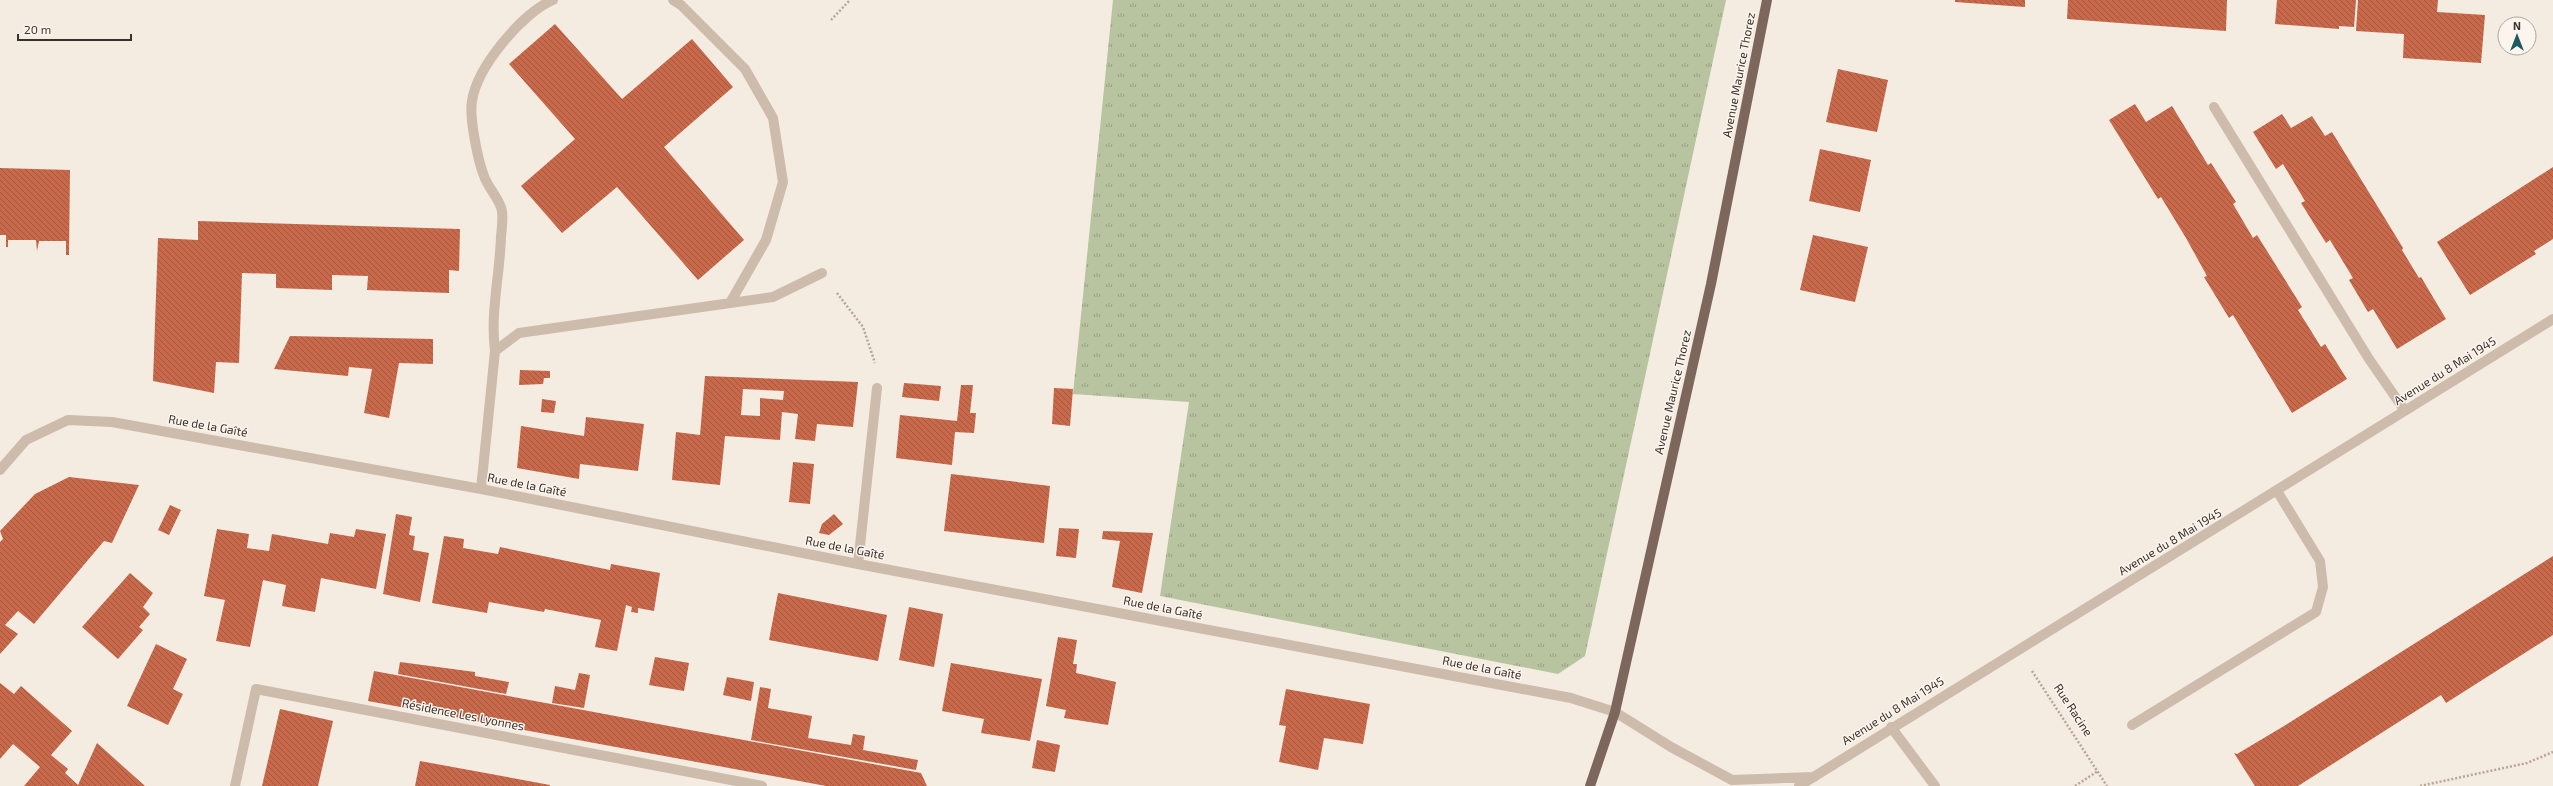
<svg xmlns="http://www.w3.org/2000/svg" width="2553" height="786" font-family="'Exo 2',sans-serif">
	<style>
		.park { fill: url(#park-tufts) }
		.building { fill: url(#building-back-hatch); fill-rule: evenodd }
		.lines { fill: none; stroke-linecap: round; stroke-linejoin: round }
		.path { stroke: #b9a596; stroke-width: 2.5; stroke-dasharray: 2 2; stroke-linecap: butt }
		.minor { stroke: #cdbbac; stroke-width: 10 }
		.major { stroke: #7d675c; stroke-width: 10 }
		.labels { text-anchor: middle; stroke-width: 3; stroke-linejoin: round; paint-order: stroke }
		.street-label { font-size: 12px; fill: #3b302b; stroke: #fbf5ee }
	</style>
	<defs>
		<pattern id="park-tufts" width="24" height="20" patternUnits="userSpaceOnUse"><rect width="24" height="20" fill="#b8c4a0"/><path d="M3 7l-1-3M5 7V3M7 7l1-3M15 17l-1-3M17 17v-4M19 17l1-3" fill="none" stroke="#97a083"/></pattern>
		<pattern id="building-back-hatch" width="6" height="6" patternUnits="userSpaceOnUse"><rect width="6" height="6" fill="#c8694b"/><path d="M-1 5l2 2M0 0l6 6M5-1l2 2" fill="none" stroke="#a4573f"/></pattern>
	</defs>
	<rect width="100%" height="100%" fill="#f4ebe1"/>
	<path class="park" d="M1113 0H1726L1585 656 1558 674 1160 596 1189 402 1073 394Z"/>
	<path class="building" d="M1955 0H2025V7L1955 2Z
		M2068 0H2227L2226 31 2067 19Z
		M2277 0H2356L2354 27 2339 26V29L2275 24Z
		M2358 0H2438L2437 12 2485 15 2481 63 2403 58 2404 34 2356 31Z
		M555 24 622 99 692 39 733 87 664 147 744 240 698 280 617 187 562 233 521 186 575 139 509 64Z
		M1838 69 1888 80 1877 132 1826 122Z
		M2135 104 2146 122 2172 106 2208 165 2211 163 2236 202 2233 204 2253 238 2257 235 2302 307 2298 310 2321 347 2325 344 2347 379 2292 413 2233 315 2229 318 2204 277 2207 276 2186 238 2161 197 2158 199 2109 120Z
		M2282 114 2291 128 2312 116 2325 136 2332 132 2403 248 2402 250 2419 278 2421 277 2446 319 2397 349 2373 309 2368 312 2349 280 2353 278 2330 240 2326 243 2301 203 2305 201 2283 164 2276 169 2253 132Z
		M1820 149 1871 160 1860 212 1809 201Z
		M2553 167V239L2534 251 2536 254 2470 295 2437 242Z
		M0 168 70 170 69 255H66V241H39L37 251 36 240H8V247H6V235H0Z
		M198 221 460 229 459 271 449 270V293L367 290 368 276 332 275V290L276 288V274L242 273 239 363 216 362 214 393 153 381 158 238 198 240Z
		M1813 235 1868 247 1855 302 1800 290Z
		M290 336 433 339V364L399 363 389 418 364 413 372 369 349 367 348 376 274 369Z
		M520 370 550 371V378H544L543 384 519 385Z
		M705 376 858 382 853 427 817 424 815 441 795 439 798 414 782 412 780 440 725 436 720 485 672 480 676 432 700 435ZM743 389 784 391 783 400 760 398V416L741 415Z
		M904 383 941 386 939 401 902 397Z
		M961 385H973L970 413H976L974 433 955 432 952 465 896 458 900 415 957 421Z
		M1054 388 1073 389 1070 426 1052 424Z
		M542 399 556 401 554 413 541 412Z
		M586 417 644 424 638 471 580 464 579 479 517 468 521 426 584 436Z
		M793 462 814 464 810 504 789 502Z
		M951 474 1050 486 1044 543 944 531Z
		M69 477 139 485 112 543 104 541 34 624 18 611 5 625 18 634 0 654V542L3 539 0 531 35 494Z
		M170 505 181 510 169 535 158 530Z
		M396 514 412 517 409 535 415 536 413 550 429 553 420 602 383 594Z
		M834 514 843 524 829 535 819 533 822 524Z
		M1059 528 1079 529 1076 558 1056 556Z
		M217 529 249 534 247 548 269 551 272 534 328 544 330 533 354 537 356 529 386 534 376 589 321 578 315 612 282 606 286 585 263 580 250 647 216 641 225 600 204 596Z
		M1103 531 1153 533 1142 593 1112 587 1120 541 1102 539Z
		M444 536 464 539 463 548 498 554 500 547 610 570 611 564 660 573 654 611 638 608V613L631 612 632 607 626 605 617 651 595 647 601 620 545 609 544 612 489 602 487 613 432 603Z
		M2553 556V635L2446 703 2441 695 2298 786H2255L2234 753 2237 754 2284 726Z
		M130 573 153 593 143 607 150 614 139 627 143 630 118 659 82 627Z
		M778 593 887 615 878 661 769 640Z
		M909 607 943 614 934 667 899 660Z
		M1058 637 1077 640 1073 664H1077L1076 673 1116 682 1108 725 1064 718 1066 710 1046 706Z
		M156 644 187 659 173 689 183 694 168 725 127 706Z
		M655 657 689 663 684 691 649 685Z
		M400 662 475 672V676L509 682 506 694 398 674Z
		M951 663 1042 679 1030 741 981 733 984 719 942 711Z
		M374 671 921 773 927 786H826L368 701Z
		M579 673 590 675 584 708 552 703 555 686 575 690Z
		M727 677 754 682 751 701 723 695Z
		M0 683 14 694 21 686 72 731 51 755 68 769 65 773 78 785 97 743 145 786H24L40 767 13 744 0 759Z
		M760 687 771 689 768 708 812 716 808 738 851 745 853 734 865 736 863 750 918 760 916 770 751 740Z
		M1286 689 1370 704 1363 744 1324 738 1318 770 1279 762 1286 726 1279 725Z
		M280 709 333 721 318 786H262Z
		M1037 740 1060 745 1055 772 1032 768Z
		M420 761 550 785V786H415Z"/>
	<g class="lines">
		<path class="path" d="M831 20 850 0
			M837 293 863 327 875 363
			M2032 671 2107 786
			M2075 786 2098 771
			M2420 786 2527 763 2553 752"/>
		<path class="minor" d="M673 0 681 5 745 69 773 118 783 182 766 240 730 303
			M2214 107 2369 359 2405 411
			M495 351C490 312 500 275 501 236 502 228 503 219 502 211 500 199 488 188 484 176 478 161 469 117 472 101 477 67 522 13 553 0
			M0 470 26 440 68 420 112 422 481 489 858 564 1571 698 1615 712 1671 747 1732 780 1814 777
			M481 489 495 351 519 333 773 297 822 273
			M858 564 877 388
			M2132 725 2316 612 2323 587 2320 561 2277 491
			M1891 727 1935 786
			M235 786 256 689 762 786
			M1799 786C2050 629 2303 476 2553 319"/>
		<path class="major" d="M1590 786 1615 712 1711 284 1767 0"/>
	</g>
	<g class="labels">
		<g class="street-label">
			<text transform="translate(1739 75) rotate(-79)" y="4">Avenue Maurice Thorez</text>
			<text transform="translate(2445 371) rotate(-32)" y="4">Avenue du 8 Mai 1945</text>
			<text transform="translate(1673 392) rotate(-77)" y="4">Avenue Maurice Thorez</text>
			<text transform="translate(208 426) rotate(10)" y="4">Rue de la Gaîté</text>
			<text transform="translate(527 485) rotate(11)" y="4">Rue de la Gaîté</text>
			<text transform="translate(2170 542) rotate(-31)" y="4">Avenue du 8 Mai 1945</text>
			<text transform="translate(845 548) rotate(11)" y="4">Rue de la Gaîté</text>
			<text transform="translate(1163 608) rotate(11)" y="4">Rue de la Gaîté</text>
			<text transform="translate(1482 668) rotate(11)" y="4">Rue de la Gaîté</text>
			<text transform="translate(2073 710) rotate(57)" y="4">Rue Racine</text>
			<text transform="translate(1893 711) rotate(-32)" y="4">Avenue du 8 Mai 1945</text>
			<text transform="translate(463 715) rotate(11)" y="4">Résidence Les Lyonnes</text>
		</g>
	</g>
	<g transform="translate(2517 36)"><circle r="19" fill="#fbf5ee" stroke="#aea6a0"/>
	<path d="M0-3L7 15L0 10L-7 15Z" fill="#1f5a5e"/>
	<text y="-6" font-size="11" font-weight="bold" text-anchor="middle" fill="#3b302b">N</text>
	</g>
	<path d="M18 34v6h113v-6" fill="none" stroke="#3b302b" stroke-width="2"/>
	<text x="24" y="34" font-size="12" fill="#3b302b" stroke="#fbf5ee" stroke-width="3" paint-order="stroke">20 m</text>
</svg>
